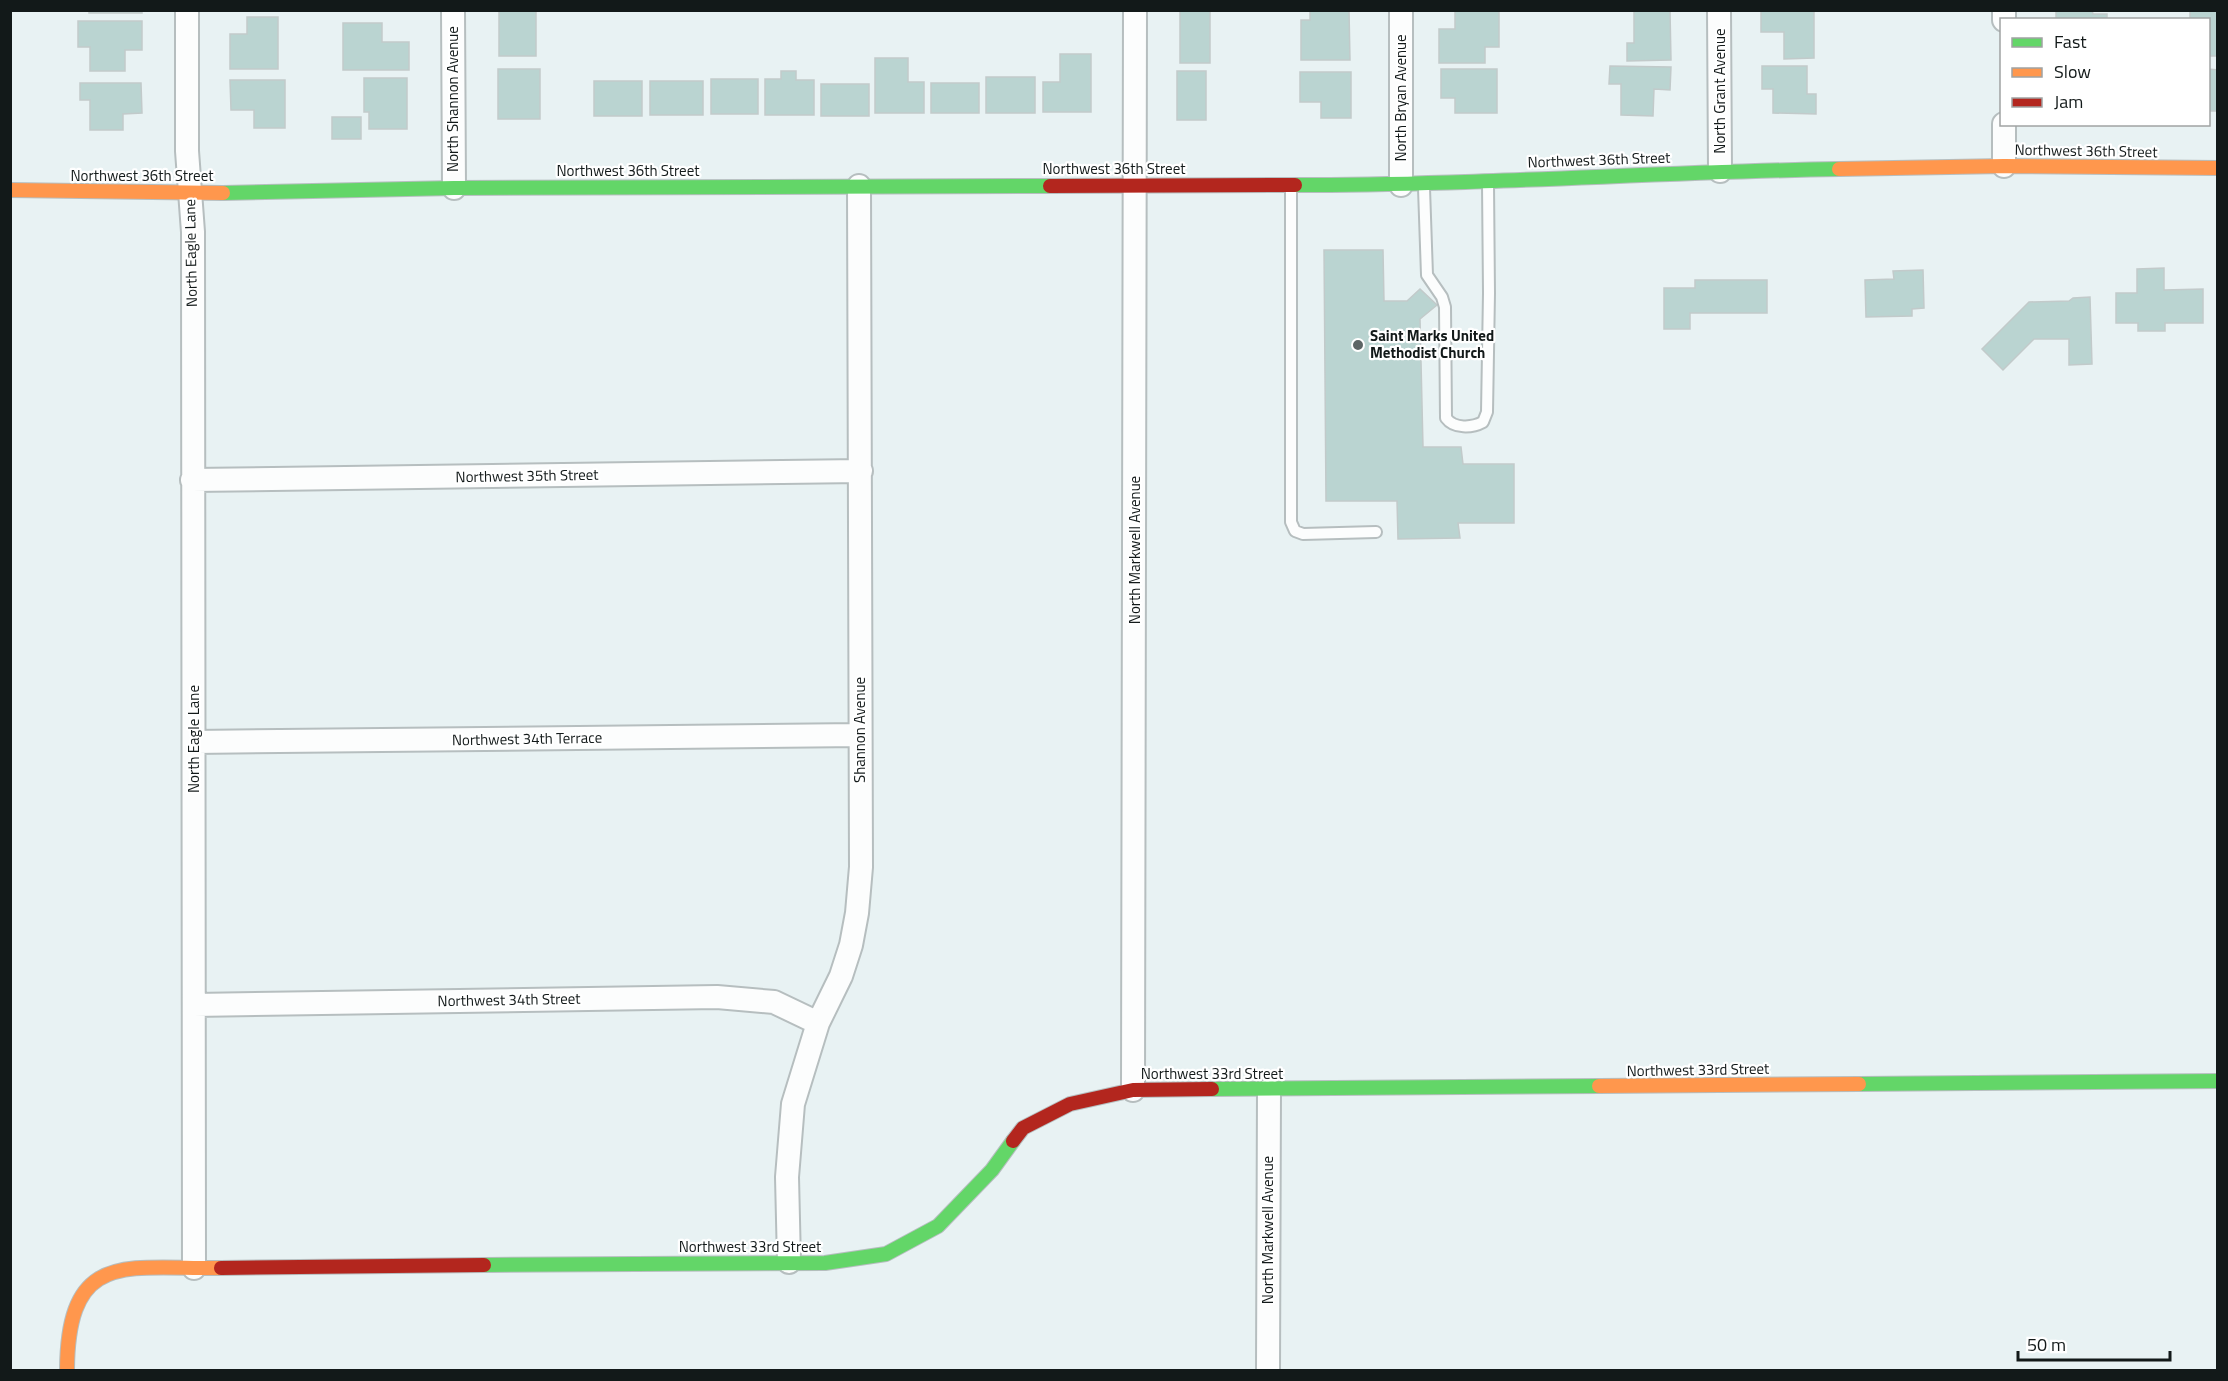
<svg xmlns="http://www.w3.org/2000/svg" width="2228" height="1381" font-family="'Titillium Web',sans-serif">
	<style>
		.building { fill: #bad4d1; stroke: #c2caca; stroke-width: 1.5 }
		.lines { fill: none; stroke-linecap: round; stroke-linejoin: round }
		.lane-casing { stroke: #b6bebf; stroke-width: 14 }
		.street-casing { stroke: #b6bebf; stroke-width: 26 }
		.fast-casing { stroke: #b6bebf; stroke-width: 16 }
		.slow-casing { stroke: #b6bebf; stroke-width: 16 }
		.jam-casing { stroke: #b6bebf; stroke-width: 16 }
		.lane { stroke: #fcfdfd; stroke-width: 10 }
		.street { stroke: #fcfdfd; stroke-width: 22 }
		.fast { stroke: #63d668; stroke-width: 14 }
		.slow { stroke: #ff974d; stroke-width: 14 }
		.jam { stroke: #b3261e; stroke-width: 14 }
		.poi-dot { fill: #5d6565; stroke: #fff; stroke-width: 2 }
		.labels { text-anchor: middle; stroke-width: 4.5; stroke-linejoin: round; paint-order: stroke }
		.street-label { font-size: 15px; fill: #121919; stroke: #fff }
		.poi-label { font-size: 15px; font-weight: bold; fill: #121919; stroke: #fff; text-anchor: start }
	</style>
	<rect width="100%" height="100%" fill="#e8f2f3"/>
	<path class="building" d="M89 10H142V13H89Z
		M499 10H536V56H499Z
		M1180 10H1210V63H1180Z
		M1310 10H1349L1350 60H1301V20H1310Z
		M1634 10H1670L1671 60 1627 61V43H1634Z
		M1761 10H1814V58L1784 59V32H1761Z
		M2056 10H2092L2093 14H2107V20H2056Z
		M2190 10H2218V56H2208V20H2190Z
		M1455 11H1499V47H1485V63H1439V29H1455Z
		M247 17H278V69H230V34H247Z
		M78 21H142V50H125V71H90V47H78Z
		M343 23H382V42H409V70H343Z
		M1060 54H1091V112H1043V82H1060Z
		M875 58H908V82H924V113H875Z
		M1610 66 1671 67 1670 90 1654 89 1653 116 1621 115V84H1609Z
		M1762 66H1807V94H1816V114L1773 113V89H1762Z
		M498 69H540V119H498Z
		M1441 69H1497V113H1455V98H1441Z
		M2208 69 2218 70V111H2208Z
		M781 71H796V80H814V115H765V79H781Z
		M1177 71H1206V120H1177Z
		M1300 72H1351V118H1321V102H1300Z
		M986 77H1035V113H986Z
		M364 78H407V129H369V112H364Z
		M711 79H758V114H711Z
		M230 80H285V128H254V110H231Z
		M594 81H642V116H594Z
		M650 81H703V115H650Z
		M80 83H141L142 113 123 114V130H90V100H80Z
		M931 83H979V113H931Z
		M821 84H869V116H821Z
		M332 117H361V139H332Z
		M1324 250H1383L1384 301H1407L1420 289 1437 305 1420 319 1423 447H1461L1463 464H1514V523H1458L1460 538 1398 539 1397 501H1326Z
		M2164 268V290L2203 289V323H2165V331H2138V323H2116V293H2137V269Z
		M1923 270 1924 308 1912 309V316L1866 317 1865 280 1894 279 1893 271Z
		M1695 280H1767V313H1690V329H1664V288H1695Z
		M2090 297 2092 364 2069 365V339H2034L2003 370 1982 349 2029 302 2069 301 2073 298Z"/>
	<g class="lines">
		<g class="lane-casing">
			<path id="lane" d="M1424 188 1427 275 1442 297 1445 307 1446 418C1454 429 1472 428 1483 422L1487 412 1489 293 1488 184
				M1291 189V522L1295 531 1303 534 1376 532"/>
		</g>
		<g class="street-casing">
			<path id="street" d="M187 10V151L193 232 194 1268
				M453 10 454 188
				M1401 10V185
				M1719 10 1720 171
				M2004 20V10
				M2004 166V124
				M192 480 861 471
				M194 742 860 735
				M194 1005 717 997 774 1002 818 1023
				M1133 1090 1135 10
				M789 1262 787 1177 793 1104 818 1023 841 976 851 945 857 913 861 867 859 186
				M1268 1370 1269 1090"/>
		</g>
		<g class="fast-casing">
			<path id="fast" d="M1295 185C1477 185 1658 172 1839 169
				M223 193 454 188 1050 186
				M1859 1084 2218 1081
				M1212 1089 1599 1086
				M484 1265 825 1263 886 1254 938 1226 992 1170 1013 1141"/>
		</g>
		<g class="slow-casing">
			<path id="slow" d="M1839 169 2004 166 2218 168
				M10 190 223 193
				M1599 1086 1859 1084
				M67 1370C68 1249 126 1269 221 1268"/>
		</g>
		<g class="jam-casing">
			<path id="jam" d="M1050 186 1295 185
				M1013 1141 1023 1128 1070 1104 1133 1090 1212 1089
				M221 1268 484 1265"/>
		</g>
		<use href="#lane" class="lane"/>
		<use href="#street" class="street"/>
		<use href="#fast" class="fast"/>
		<use href="#slow" class="slow"/>
		<use href="#jam" class="jam"/>
	</g>
	<circle class="poi-dot" cx="1358" cy="345" r="6"/>
	<g class="labels">
		<g class="street-label">
			<text transform="translate(1720 91) rotate(-90)" y="5">North Grant Avenue</text>
			<text transform="translate(1401 98) rotate(-90)" y="5">North Bryan Avenue</text>
			<text transform="translate(453 99) rotate(-90)" y="5">North Shannon Avenue</text>
			<text transform="translate(2086 151) rotate(1)" y="5">Northwest 36th Street</text>
			<text transform="translate(1599 160) rotate(-2)" y="5">Northwest 36th Street</text>
			<text x="1114" y="174">Northwest 36th Street</text>
			<text x="628" y="176">Northwest 36th Street</text>
			<text x="142" y="181">Northwest 36th Street</text>
			<text transform="translate(191 253) rotate(-91)" y="5">North Eagle Lane</text>
			<text transform="translate(527 476) rotate(-1)" y="5">Northwest 35th Street</text>
			<text transform="translate(1135 550) rotate(-90)" y="5">North Markwell Avenue</text>
			<text transform="translate(860 730) rotate(-90)" y="5">Shannon Avenue</text>
			<text transform="translate(194 739) rotate(-90)" y="5">North Eagle Lane</text>
			<text transform="translate(527 739) rotate(-1)" y="5">Northwest 34th Terrace</text>
			<text transform="translate(509 1000) rotate(-1)" y="5">Northwest 34th Street</text>
			<text transform="translate(1698 1070) rotate(-1)" y="5">Northwest 33rd Street</text>
			<text x="1212" y="1079">Northwest 33rd Street</text>
			<text transform="translate(1268 1230) rotate(-90)" y="5">North Markwell Avenue</text>
			<text x="750" y="1252">Northwest 33rd Street</text>
		</g>
		<g class="poi-label">
			<text x="1370" y="341">Saint Marks United<tspan x="1370" dy="17">Methodist Church</tspan></text>
		</g>
	</g>
	<rect width="2228" height="1381" fill="none" stroke="#121919" stroke-width="24"/>
	<rect x="2000" y="18" width="210" height="108" fill="#ffffff" stroke="#a0a3a3" stroke-width="1.5"/>
	<rect x="2012" y="38" width="30" height="9" fill="#63d668" stroke="#a0a3a3" stroke-width="1.5"/>
	<text x="2054" y="48" font-size="18" fill="#121919">Fast</text>
	<rect x="2012" y="68" width="30" height="9" fill="#ff974d" stroke="#a0a3a3" stroke-width="1.5"/>
	<text x="2054" y="78" font-size="18" fill="#121919">Slow</text>
	<rect x="2012" y="98" width="30" height="9" fill="#b3261e" stroke="#a0a3a3" stroke-width="1.5"/>
	<text x="2054" y="108" font-size="18" fill="#121919">Jam</text>
	<path d="M2018 1351v9h152v-9" fill="none" stroke="#121919" stroke-width="3"/>
	<text x="2027" y="1351" font-size="18" fill="#121919" stroke="#ffffff" stroke-width="4.5" paint-order="stroke">50 m</text>
</svg>
